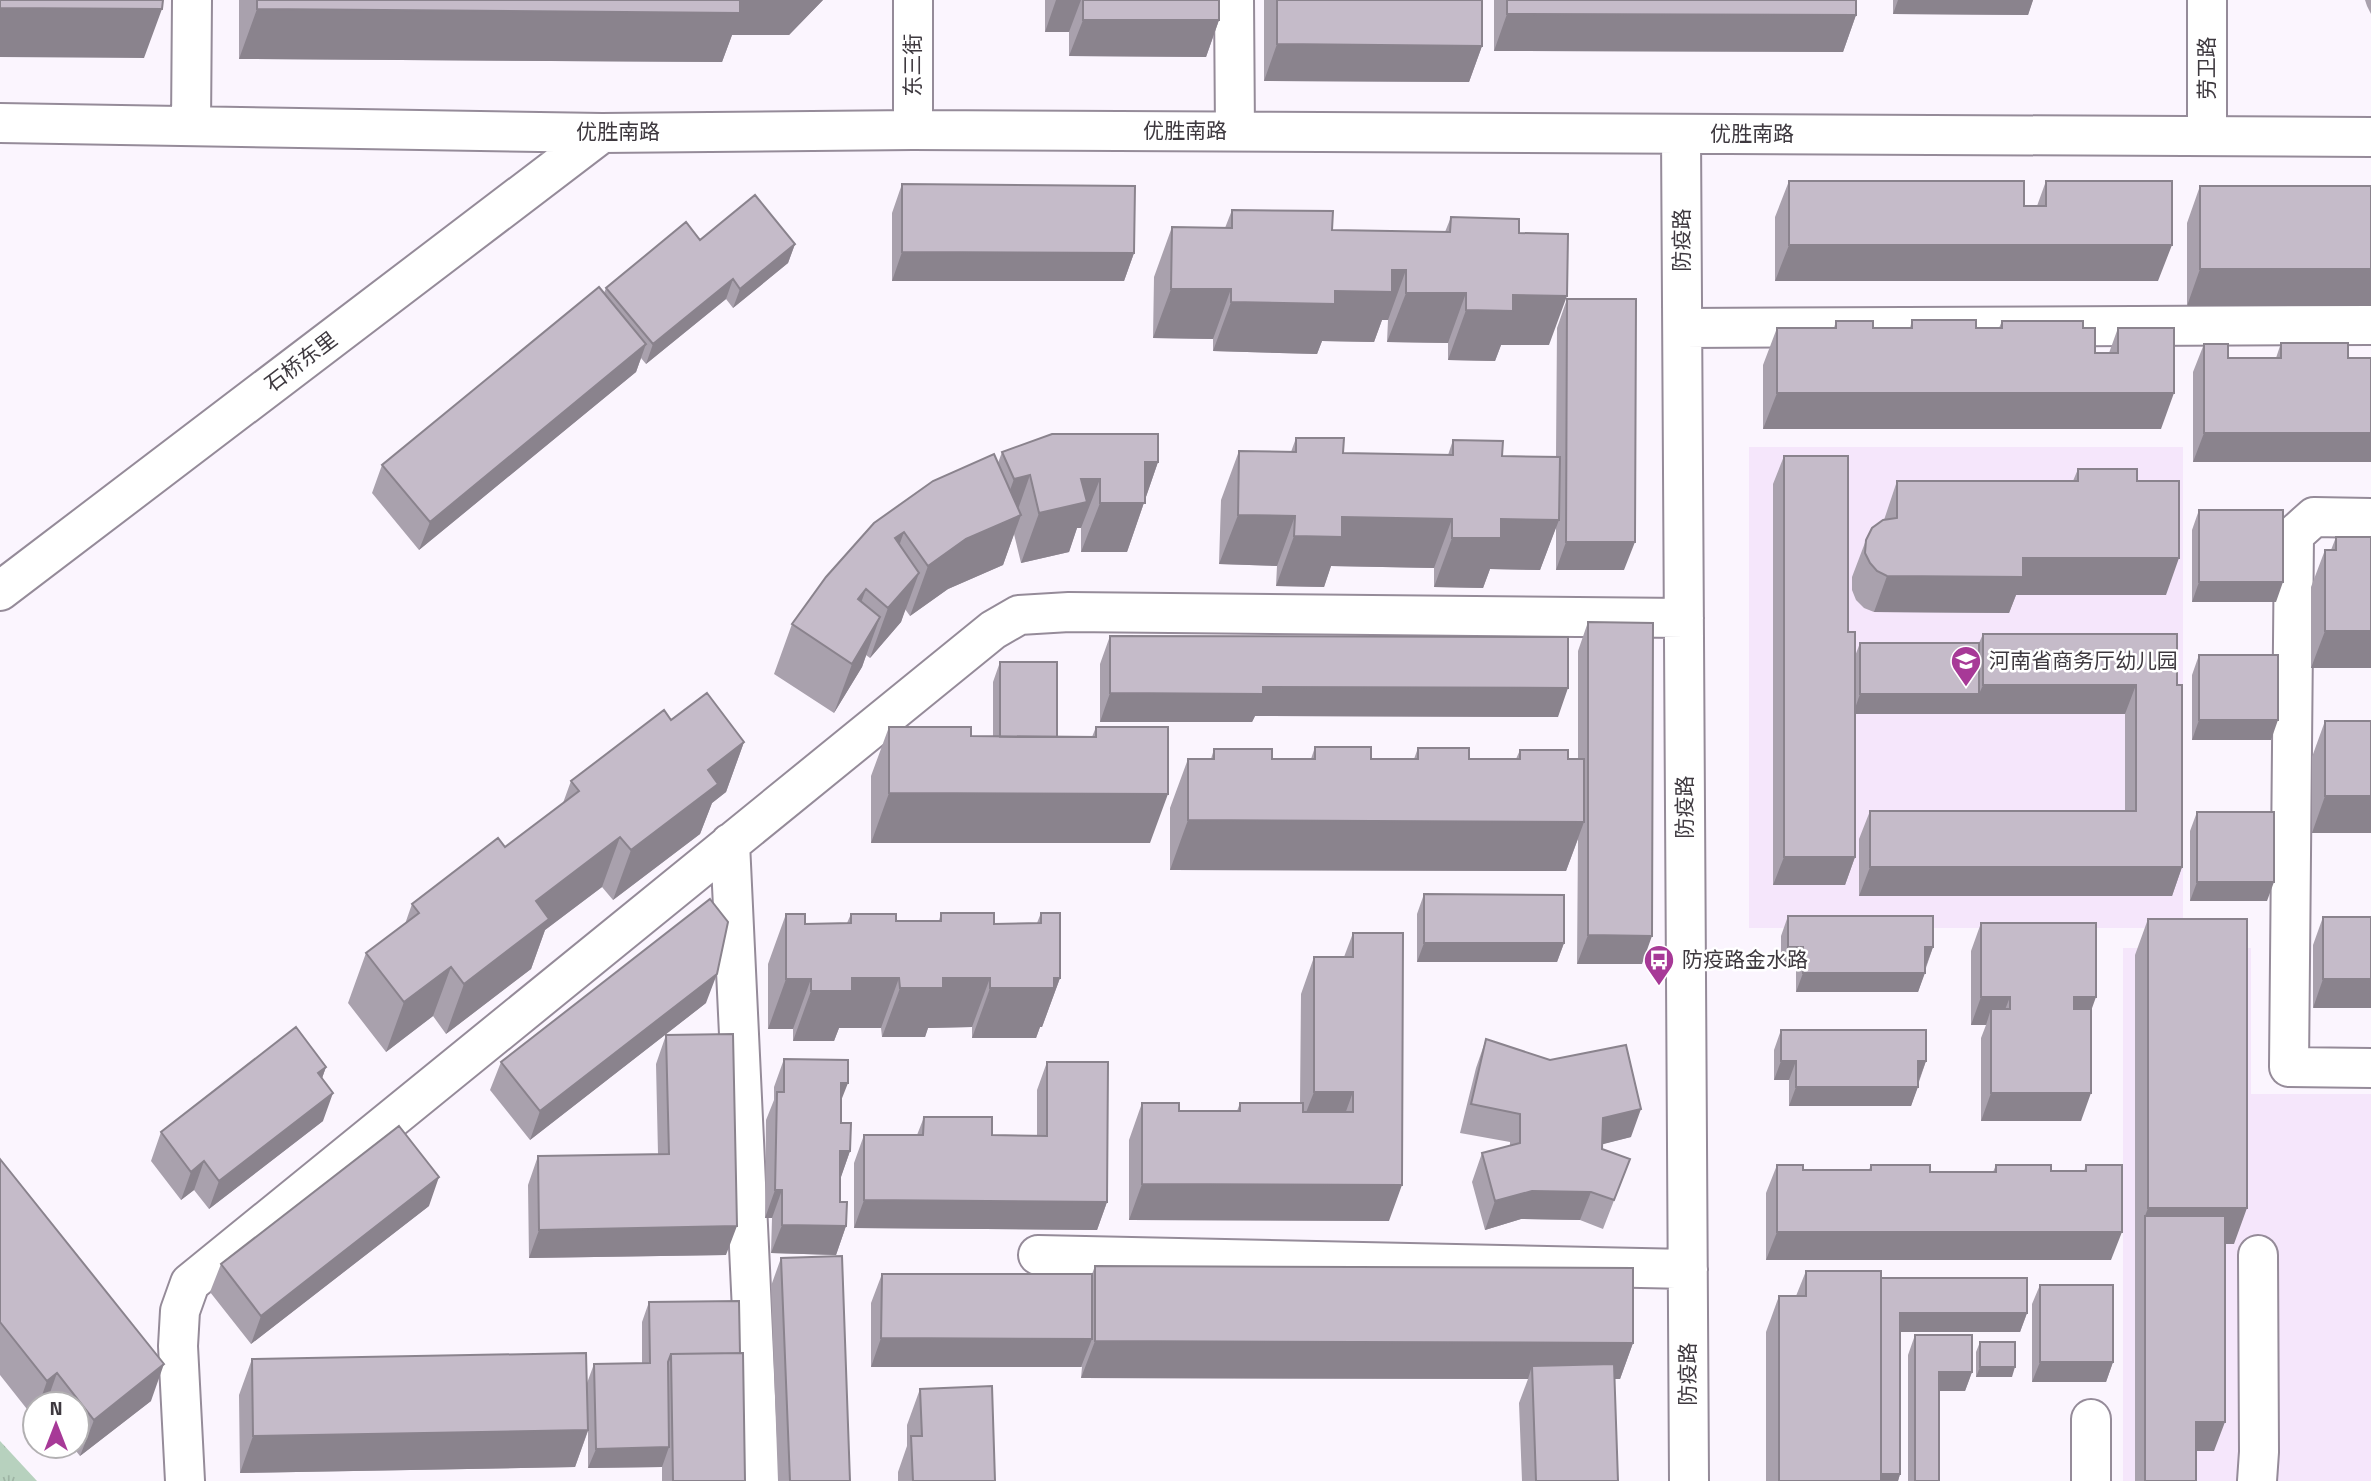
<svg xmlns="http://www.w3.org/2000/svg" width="2371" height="1481" font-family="'Titillium Web','Noto Sans SC',sans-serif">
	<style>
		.built { fill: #f5e6fb }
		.park { fill: url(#park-tufts) }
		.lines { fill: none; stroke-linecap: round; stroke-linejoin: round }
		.minor-casing { stroke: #958b99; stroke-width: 42 }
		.minor { stroke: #fff; stroke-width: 38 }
		.wall { fill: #a9a1ad }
		.shaded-wall { fill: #8a838d }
		.building { fill: #c5bbc9; stroke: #8a838d; stroke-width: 2 }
		.labels { text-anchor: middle; stroke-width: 5; stroke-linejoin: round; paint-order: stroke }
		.street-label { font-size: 21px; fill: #3e393f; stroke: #fff }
		.poi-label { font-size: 21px; fill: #3e393f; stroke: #fff; text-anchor: start }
	</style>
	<defs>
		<pattern id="park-tufts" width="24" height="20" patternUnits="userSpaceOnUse" patternTransform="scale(1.75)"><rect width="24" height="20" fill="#b7d1be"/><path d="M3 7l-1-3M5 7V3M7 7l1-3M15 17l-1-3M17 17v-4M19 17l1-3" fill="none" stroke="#9eb4a4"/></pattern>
	</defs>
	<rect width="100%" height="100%" fill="#fbf5fe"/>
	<path class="built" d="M1749 447H2183V928H1749Z
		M2123 948H2251V1094H2371V1481H2123Z"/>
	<path class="park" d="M0 1441 37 1481H0Z"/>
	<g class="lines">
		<g class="minor-casing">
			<path id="minor" d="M1234 0 1235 131
				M0 123 602 133 913 130 2371 137
				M191 125 192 0
				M913 130V0
				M1681 134 1689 1481
				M2207 136V0
				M1683 328 2371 325
				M2371 518 2314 517 2294 535 2289 1067 2371 1068
				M0 591 602 133
				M730 843 760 1481
				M1038 1255 1688 1269
				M2091 1419V1481
				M185 1481 178 1346 180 1311 190 1283 993 630 1019 615 1069 612 1684 618
				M2257 1481 2259 1452 2258 1255"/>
		</g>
		<use href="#minor" class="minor"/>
	</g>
	<path class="wall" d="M239 0H823L789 35H732L722 62 239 59Z
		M1045 0H1219V20L1206 57 1069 56V32H1045Z
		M1264 0H1482V46L1469 82 1264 81Z
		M1494 0H1856V15L1843 52 1494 51Z
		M1893 0H2033L2028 15 1893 14Z
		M2365 0H2371V14L2367 6Z
		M1789 181 2024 206H2037L2046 181 2158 281H1775V217Z
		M902 184 1134 253 1124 281H892V213Z
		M2200 186 2371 306H2187V223Z
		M1232 210 1332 230 1445 232 1451 217 1519 233 1549 345H1501L1495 361 1448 360V343L1387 342 1388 320H1382L1374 342 1322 341 1317 354 1213 351V339L1153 338 1154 277 1172 227 1225 228Z
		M700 240 795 244 788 263 733 308 726 299 646 364 641 358 636 372 419 550 372 493 382 465 604 293 606 288Z
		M1567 299 1624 570H1556V527L1540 570 1490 569 1483 588 1434 587V568L1331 566 1324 587 1276 586 1277 566 1219 564 1221 500 1239 451 1291 452 1296 438 1343 453 1448 455 1453 440 1502 456H1556L1557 328Z
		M1912 320 1976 328H1999L2002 321 2083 328 2095 353H2109L2118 328 2161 429H1763V365L1777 328H1834L1836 321 1873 328H1910Z
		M2281 343 2348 358 2371 462H2193V372L2204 344 2228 358H2276Z
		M1002 452 1158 462 1127 552H1081V528H1077L1069 552 1021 563 1014 534 1003 565 948 589 910 616 905 609 901 622 870 658 866 655 862 667 834 713 774 674 792 624 826 577 998 463Z
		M1784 456 1848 632 1855 656 1860 643H1979L1983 634 2177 685 2182 867 2172 896H1859V839L1870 811H2125V714H1855V857L1845 885H1773V484Z
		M2078 469 2137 481 2166 595H2016L2009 613 1874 612 1864 608 1856 600 1852 590V577L1866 540 1884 520 1897 481H2073Z
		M2199 510 2276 602H2192V530Z
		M2336 537H2371V668H2311V587L2325 550H2331Z
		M1588 622 1642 964H1577L1578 839 1566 871 1170 870V808L1188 759H1211L1214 749 1272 759H1311L1315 747 1371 759H1414L1418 748 1469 759H1516L1520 750 1568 759H1578V651Z
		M1110 636 1558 717 1255 716 1252 722H1100V664Z
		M2199 655 2271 740H2192V675Z
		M1000 662 1057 737H1092L1096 727 1150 843H871V776L889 727 971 736H993V682Z
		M671 720 744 742 726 792 712 803 700 834 613 900 602 887 545 930 531 969 446 1034 433 1016 386 1052 348 1003 366 953 405 924 412 904 505 847 563 803 571 781Z
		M2325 721H2371V833H2312V757Z
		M2197 812 2267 901H2190V831Z
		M1424 894 1564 943 1557 962H1417V914Z
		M941 913 994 924 1037 923 1041 913 1060 978 1042 1027H1040L1036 1038H972V1027L928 1028 925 1037H882L881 1028H839L834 1041H793V1029H768V964L786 914 805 924 847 923 851 914 896 921H939Z
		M1788 916 1933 947 1918 992H1796V966H1781V936Z
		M2323 917H2371L2313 1008V945Z
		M2148 919 2234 1244H2225L2214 1451H2196V1481H2135V955Z
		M1981 923 2091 1009 2081 1121H1981V1038L1986 1025H1971V951Z
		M1353 933 1389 1221 1129 1220V1140L1142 1103 1179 1111H1237L1240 1103H1300L1301 994 1314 957H1344Z
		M706 1003 530 1140 490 1090 501 1062Z
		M1781 1030 1926 1061 1911 1106H1789V1080H1774V1050Z
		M666 1035 726 1255 529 1258 528 1185 538 1156 658 1154 656 1064Z
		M1486 1039 1631 1137 1602 1144V1149L1630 1159 1603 1229 1580 1220 1521 1219 1485 1230 1472 1182 1482 1153 1510 1146V1142L1460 1133 1476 1068Z
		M784 1059 841 1101V1123L850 1151 840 1179V1202L846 1226 836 1255 771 1253 772 1218H765L766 1120 774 1100V1087Z
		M1047 1062 1107 1202 1097 1230 854 1228V1163L864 1135H917L924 1117 992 1135 1037 1136V1090Z
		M326 1067 322 1078 323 1121 209 1209 194 1190 181 1200 151 1161 161 1132Z
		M0 1159 151 1401 80 1456 72 1446H77V1404H35L34 1418 0 1375Z
		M1777 1165 1803 1170H1869L1871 1165 1930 1172H1993L1996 1165 2051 1171H2084L2086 1165 2111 1260H1766V1193Z
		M429 1206 251 1344 210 1292 221 1264Z
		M781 1258 850 1481H778L771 1286Z
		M1095 1266 1633 1343 1620 1379H1614L1618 1481H1522L1519 1403 1528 1379 1081 1378 1082 1367H871V1303L882 1274H1092Z
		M1806 1271 1881 1280 2027 1313 2020 1332H1900V1474L1898 1481H1766V1332L1779 1296H1796Z
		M2040 1285 2113 1362 2106 1382H2032V1304Z
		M649 1302 740 1353 745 1481H662V1467L588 1468V1431L575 1467 240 1473 239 1395 252 1359 587 1383 594 1364 642 1363V1322Z
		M1915 1335 1972 1372 1965 1391H1939V1481H1908V1355Z
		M1980 1342 2012 1377H1976V1352Z
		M920 1389 995 1481H898V1472L907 1446V1425Z"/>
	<path class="shaded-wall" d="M734 0H823L789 35H732L722 62 239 59 257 9Z
		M1056 0H1081L1069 32H1045Z
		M1898 0H2033L2028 15 1893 14Z
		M0 8 162 9 144 58 0 57Z
		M1507 14 1856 15 1843 52 1494 51Z
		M1083 20H1219L1206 57 1069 56Z
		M1277 44 1482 46 1469 82 1264 81Z
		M795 244 788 263 733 308 740 289Z
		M1789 245H2172L2158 281H1775Z
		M902 252 1134 253 1124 281H892Z
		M2200 269H2371V306H2187Z
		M1392 270H1406L1388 320H1382L1374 342 1322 341 1317 354 1213 351 1231 302 1335 291Z
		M733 279 726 299 646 364 653 344Z
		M1171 289H1231L1213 339 1153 338Z
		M1406 293H1466L1448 343 1387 342Z
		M1513 295 1567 296 1549 345H1501L1495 361 1448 360 1466 310Z
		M646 344 636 372 419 550 430 522Z
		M1777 393H2174L2161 429H1763Z
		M2204 433H2371V462H2193Z
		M1145 462H1158L1127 552H1081L1100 503Z
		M1030 475 1015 518 1021 515 1003 565 948 589 910 616 928 566 966 539 997 526 1014 479Z
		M1081 479H1100L1081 528H1077L1069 552 1021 563 1039 513Z
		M1238 515 1295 516 1277 566 1219 564Z
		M1342 517 1452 519 1434 568 1331 566 1324 587 1276 586 1294 536Z
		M1501 519 1559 520 1540 570 1490 569 1483 588 1434 587 1452 538Z
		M904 532 886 582 895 538Z
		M1566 542H1635L1624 570H1556Z
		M2023 558H2179L2166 595H2016L2009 613 1874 612 1887 576Z
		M919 573 901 622 870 658 888 608Z
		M2199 582H2283L2276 602H2192Z
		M866 589 848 639 858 599Z
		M880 617 862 667 834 713 852 664Z
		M2325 631H2371V668H2311Z
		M1983 685H2136L2125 714H1853L1860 694H1979Z
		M1263 687 1568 688 1558 717 1255 716 1252 722H1100L1110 693Z
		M2199 720H2278L2271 740H2192Z
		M744 742 726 792 712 803 700 834 613 900 631 850 708 770Z
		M889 793 1168 794 1150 843H871Z
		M2325 796H2371V833H2312Z
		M1188 820 1584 822 1566 871 1170 870Z
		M620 837 602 887 545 930 531 969 446 1034 464 984 536 901Z
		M1784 857H1855L1845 885H1773Z
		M1870 867H2182L2172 896H1859Z
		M2197 882H2274L2267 901H2190Z
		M1588 935 1652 936 1642 964H1577Z
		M1424 943H1564L1557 962H1417Z
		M1788 947H1803L1796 966H1781Z
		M1925 947H1933L1926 966Z
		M451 967 433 1016 386 1052 404 1002Z
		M1803 973H1925L1918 992H1796Z
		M717 974 706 1003 530 1140 540 1111Z
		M852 978H899L881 1028H839L834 1041H793L811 991Z
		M943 978H990L972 1027 928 1028 925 1037H882L900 988Z
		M1054 978H1060L1042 1027H1040L1036 1038H972L990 988Z
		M786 979H811L793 1029H768Z
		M2323 979H2371V1008H2313Z
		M1981 997H2010L1999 1025 1991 1009 1986 1025H1971Z
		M2074 997H2096L2086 1025H2064Z
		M1781 1061H1796L1789 1080H1774Z
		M1918 1061H1926L1919 1080Z
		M326 1067 316 1095 318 1073Z
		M841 1083H848L837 1111Z
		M1796 1087H1918L1911 1106H1789Z
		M1314 1092H1353L1340 1128H1300Z
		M333 1093 323 1121 209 1209 219 1181Z
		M1991 1093H2091L2081 1121H1981Z
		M1641 1109 1631 1137 1592 1147 1603 1118Z
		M840 1151H850L840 1180Z
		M204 1161 194 1190 181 1200 191 1172Z
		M439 1177 429 1206 251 1344 261 1316Z
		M1142 1184 1402 1185 1389 1221 1129 1220Z
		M775 1190H782L772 1218H765Z
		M1532 1191 1591 1192 1580 1220 1521 1219 1485 1230 1495 1201Z
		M864 1200 1107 1202 1097 1230 854 1228Z
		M2148 1208H2247L2234 1244H2145V1216Z
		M782 1225 846 1226 836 1255 771 1253Z
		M737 1226 726 1255 529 1258 539 1230Z
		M1777 1232H2122L2111 1260H1766Z
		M1900 1313H2027L2020 1332H1893Z
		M881 1338 1092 1339 1081 1367H871Z
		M1095 1341 1633 1343 1620 1379H1533L1532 1366 1528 1379 1081 1378Z
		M2040 1362H2113L2106 1382H2032Z
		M164 1364 151 1401 80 1456 94 1420Z
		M1980 1367H2015L2012 1377H1976Z
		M1939 1372H1972L1965 1391H1932Z
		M57 1373 46 1404H39L47 1381Z
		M2196 1422H2225L2214 1451H2185Z
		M588 1430 575 1467 240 1473 253 1436Z
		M669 1447 662 1467 588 1468 596 1449Z
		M1881 1474H1900L1898 1481H1879Z"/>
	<path class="building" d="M0 0H163L162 9 0 8Z
		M257 0H740V13L257 9Z
		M1083 0H1219V20H1083Z
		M1277 0H1482V46L1277 44Z
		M1507 0H1856V15L1507 14Z
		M1789 181H2024V206H2046V181H2172V245H1789Z
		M902 184 1135 186 1134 253 902 252Z
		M2200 186H2371V269H2200Z
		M755 195 795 244 740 289 733 279 653 344 606 288 686 222 700 240Z
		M1232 210 1333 211 1332 230 1450 232 1451 217 1519 219V233L1568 234 1567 296 1513 295V311L1466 310V293H1406V270H1392V292L1335 291V304L1231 302V289H1171L1172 227 1232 228Z
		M599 287 646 344 430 522 382 465Z
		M1567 299H1636L1635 542H1566Z
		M1912 320H1976V328H2002V321H2083V328H2095V353H2118V328H2174V393H1777V328H1836V321H1873V328H1912Z
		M2281 343H2348V358H2371V433H2204V344H2228V358H2281Z
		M1052 434H1158V462H1145V503H1100V479H1081L1087 502 1039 513 1030 475 1014 479 1002 452Z
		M1296 438H1344L1343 453 1453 455V440L1503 441 1502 456 1560 457 1559 520 1501 519V538H1452V519L1342 517V537L1294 536 1295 516 1238 515 1239 451 1296 452Z
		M994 454 1021 515 966 539 928 566 904 532 895 538 919 573 888 608 866 589 858 599 880 617 852 664 792 624 826 577 874 523 933 481Z
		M1784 456H1848V632H1855V857H1784Z
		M2078 469H2137V481H2179V558H2023V577L1887 576 1877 571 1870 563 1865 553 1866 540 1872 528 1883 520 1897 518V481H2078Z
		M2199 510H2283V582H2199Z
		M2336 537H2371V631H2325V550H2336Z
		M1588 622 1653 623 1652 936 1588 935Z
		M1983 634H2177V685H2182V867H1870V811H2136V685H1983Z
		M1110 636 1568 637V688L1263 687V694L1110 693Z
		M1860 643H1979V694H1860Z
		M2199 655H2278V720H2199Z
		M1000 662H1057V737H1000Z
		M707 693 744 742 708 770 718 784 631 850 620 837 536 901 549 919 464 984 451 967 404 1002 366 953 419 913 412 904 498 838 505 847 579 791 571 781 664 710 671 720Z
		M2325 721H2371V796H2325Z
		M889 727H971V736L1096 737V727H1168V794L889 793Z
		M1315 747H1371V759H1418V748H1469V759H1520V750H1568V759H1584V822L1188 820V759H1214V749H1272V759H1315Z
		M2197 812H2274V882H2197Z
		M1424 894 1564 895V943H1424Z
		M710 899 728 922 717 974 540 1111 501 1062Z
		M941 913H994V924L1041 923V913H1060V978H1054V988H990V978H943V988H900L899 978H852V991H811V979H786V914H805V924L851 923V914H896V921H941Z
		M1788 916H1933V947H1925V973H1803V947H1788Z
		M2323 917H2371V979H2323Z
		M2148 919H2247V1208H2148Z
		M1981 923H2096V997H2074V1009H2091V1093H1991V1009H2010V997H1981Z
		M1353 933H1403L1402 1185 1142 1184V1103H1179V1111H1240V1103H1303V1112H1353V1092H1314V957H1353Z
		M296 1027 326 1067 318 1073 333 1093 219 1181 204 1161 191 1172 161 1132Z
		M1781 1030H1926V1061H1918V1087H1796V1061H1781Z
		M733 1034 737 1226 539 1230 538 1156 669 1154 666 1035Z
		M1486 1039 1550 1060 1626 1045 1641 1109 1603 1118 1602 1149 1630 1159 1614 1200 1591 1192 1532 1191 1495 1201 1482 1153 1520 1143V1114L1471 1104Z
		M784 1059 848 1060V1083H841V1123H851L850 1151H840V1202H847L846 1226 782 1225V1190H775L777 1092H784Z
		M1047 1062H1108L1107 1202 864 1200V1135H923L924 1117H992V1135L1047 1136Z
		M399 1126 439 1177 261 1316 221 1264Z
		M0 1159 164 1364 94 1420 57 1373 47 1381 0 1322Z
		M1777 1165H1803V1170H1871V1165H1930V1172H1996V1165H2051V1171H2086V1165H2122V1232H1777Z
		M2145 1216H2225V1422H2196V1481H2145Z
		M842 1256 850 1481H790L781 1258Z
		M1095 1266 1633 1268V1343L1095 1341Z
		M1806 1271H1881V1481H1779V1296H1806Z
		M882 1274H1092V1339L881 1338Z
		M1881 1278H2027V1313H1900V1474H1881Z
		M2040 1285H2113V1362H2040Z
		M739 1301 740 1353 671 1354 668 1362 669 1447 596 1449 594 1364 650 1363 649 1302Z
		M1915 1335H1972V1372H1939V1481H1915Z
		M1980 1342H2015V1367H1980Z
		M586 1353 588 1430 253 1436 252 1359Z
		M743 1353 745 1481H673L671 1354Z
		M1614 1364 1618 1481H1536L1532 1366Z
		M992 1386 995 1481H913L911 1436H922L920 1389Z"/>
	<defs>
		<g id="school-pin" transform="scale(1.575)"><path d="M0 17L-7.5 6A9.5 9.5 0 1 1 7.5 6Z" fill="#a73997" stroke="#fff"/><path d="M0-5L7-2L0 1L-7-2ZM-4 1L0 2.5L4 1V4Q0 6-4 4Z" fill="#fff"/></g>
		<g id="bus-pin" transform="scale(1.575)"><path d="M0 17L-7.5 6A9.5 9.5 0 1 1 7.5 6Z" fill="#a73997" stroke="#fff"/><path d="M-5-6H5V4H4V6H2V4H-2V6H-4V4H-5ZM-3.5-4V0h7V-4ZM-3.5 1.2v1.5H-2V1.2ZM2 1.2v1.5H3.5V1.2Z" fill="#fff"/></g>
	</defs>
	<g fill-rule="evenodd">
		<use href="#school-pin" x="1966" y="661"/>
		<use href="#bus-pin" x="1659" y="960"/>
	</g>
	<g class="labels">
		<g class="street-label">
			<text transform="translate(913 65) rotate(-90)" y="7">东三街</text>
			<text transform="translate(2207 68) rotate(-90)" y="7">劳卫路</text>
			<text x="1185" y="138">优胜南路</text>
			<text x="618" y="139">优胜南路</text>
			<text x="1752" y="141">优胜南路</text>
			<text transform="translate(1682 240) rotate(-90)" y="7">防疫路</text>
			<text transform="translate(301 362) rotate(-37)" y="7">石桥东里</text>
			<text transform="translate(1685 807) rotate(-90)" y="7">防疫路</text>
			<text transform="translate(1688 1374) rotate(-90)" y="7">防疫路</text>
		</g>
		<g class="poi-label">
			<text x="1989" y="668">河南省商务厅幼儿园</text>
			<text x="1682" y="967">防疫路金水路</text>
		</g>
	</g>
	<g transform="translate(56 1425)"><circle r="33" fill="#ffffff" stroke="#b2b0b2" stroke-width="2"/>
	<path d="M0-5L12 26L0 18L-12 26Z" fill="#a73997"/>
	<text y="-10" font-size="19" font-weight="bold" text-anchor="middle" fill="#3e393f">N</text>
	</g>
</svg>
